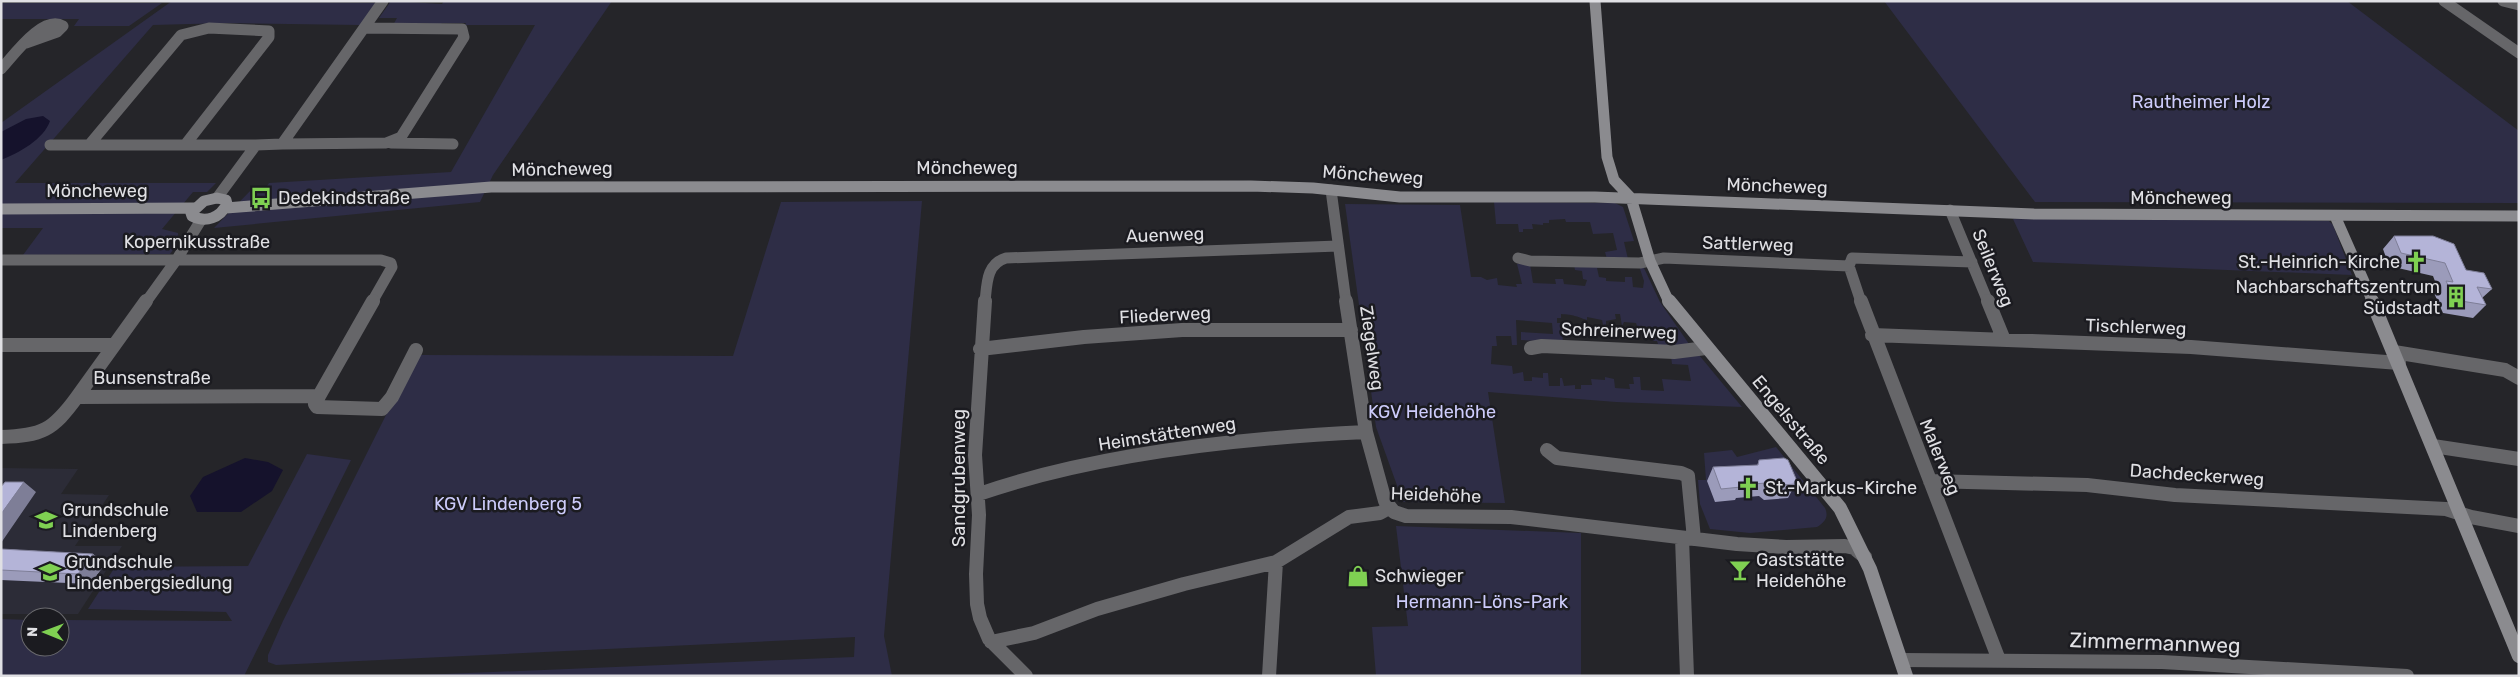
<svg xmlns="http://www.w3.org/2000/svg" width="2520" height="677" font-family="Rubik,sans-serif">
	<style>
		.built { fill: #2c2c37 }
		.green { fill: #2e2d46 }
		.water { fill: #15122c }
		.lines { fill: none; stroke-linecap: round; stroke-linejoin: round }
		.street-far1 { stroke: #666669; stroke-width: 11 }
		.street { stroke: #666669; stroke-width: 14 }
		.secondary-far1 { stroke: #8b8b8f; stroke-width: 11 }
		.secondary { stroke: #8b8b8f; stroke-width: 14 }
		.wall { fill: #9b9bba }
		.shaded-wall { fill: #7e7e97 }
		.building { fill: #b4b4d8; stroke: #7e7e97 }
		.labels { text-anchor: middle; stroke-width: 5; stroke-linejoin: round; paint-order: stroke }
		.park-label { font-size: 18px; fill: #cdccfb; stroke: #1b1b20 }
		.street-label { font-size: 18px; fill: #e0e0e4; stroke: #1b1b20 }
		.poi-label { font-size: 18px; fill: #e0e0e4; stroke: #1b1b20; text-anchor: start }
		.near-street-label { font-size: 21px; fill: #e0e0e4; stroke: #1b1b20 }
	</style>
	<rect width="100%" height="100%" fill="#252529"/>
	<path class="built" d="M1 468 78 469 61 494 109 495 75 546H122L78 614H1Z"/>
	<path class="green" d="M172 1 376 3 360 25 227 23 153 25 15 183H216L207 192H193L162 229 178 233 179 242 170 254 23 255 43 228H1V123Z
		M391 1 442 4 444 1H612L493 175 480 202 214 228 251 190 265 189 269 183 451 172 535 25H465L466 23H442L440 25 424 23 393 25 397 18H379Z
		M1884 1H2347L2519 131V203L2035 202Z
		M1 3H162L129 26H74L79 19H1Z
		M922 201 884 636 892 676H397L854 657 855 637 276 665 268 662V655L283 621 416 355 733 356 781 202Z
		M1494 202 1615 203 1623 207 1634 241 1624 242 1628 259H1607L1605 252 1617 250 1613 233 1593 234 1590 222H1566L1565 219 1549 220V223H1543V225L1532 224 1533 229H1523V232H1519L1518 224H1496Z
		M1345 204 1460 205 1471 277H1481L1487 280 1497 278 1498 285 1517 287 1516 284H1522L1517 264H1530L1533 283 1556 284 1555 279H1563L1564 284 1585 286 1587 280 1583 279 1582 271 1575 270 1574 265 1610 268H1597L1599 277 1606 278V281L1625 282V277H1632L1633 287 1643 288 1644 281 1639 266H1643L1660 302 1689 344 1654 347 1653 344H1658L1657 341H1653L1652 338 1661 337 1660 328 1637 326 1636 323 1624 322 1622 326 1620 314H1615L1616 319 1606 321V326L1603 325 1602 320 1587 317V320C1575 316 1575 315 1561 314V318H1557V323H1561L1563 342 1521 340V332L1553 334 1552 323 1516 320 1517 345H1512L1511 336H1496L1497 346H1492L1491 364 1512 366 1513 374 1523 372 1524 381H1532V377L1543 378V373H1548L1549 386H1560V378H1562L1564 386 1575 385V389H1581V385H1592L1591 379 1605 380V377L1614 379 1615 388 1630 389 1629 384H1634L1633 377H1640L1641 390 1664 391 1662 379 1691 381 1688 365 1672 364 1671 356 1699 355 1742 407 1616 402 1488 392 1505 503 1403 502 1376 427Z
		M2013 219 2329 221 2333 225 2352 275 2033 262Z
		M1776 447 1825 508C1829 517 1825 522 1817 527L1750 533 1710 529 1700 504 1698 480H1706L1704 453 1732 450 1737 457Z
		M307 454 351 460 244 676H1V619L30 620V647H60V620L232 621 226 612 88 609 115 567 248 566Z
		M1396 526 1581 533V676H1376L1372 627 1408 626Z"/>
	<path class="water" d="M43 116 50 121C44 139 19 153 1 160V132L26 119Z
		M245 458 268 462 283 470 272 491 241 512H197L190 496 203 477Z"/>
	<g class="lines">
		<path class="street-far1" d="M2444 1 2519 53
			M2503 1 2519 5
			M1 69C14 55 43 14 63 26L57 32 26 43
			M391 143 453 144
			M282 144 386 143 401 137 464 37 462 29 365 28
			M50 145H256
			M89 145 181 35 209 28 269 31V37L185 145
			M1331 190 1346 302
			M217 198 256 145 282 144 383 1
			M1950 210 1988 302
			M1518 258 1530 261 1640 263 1664 258 1849 266 1852 258 1972 262
			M1 260H381L391 263 392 267 372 302
			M1849 266 1861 302
			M146 302 177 259 201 220
			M985 302C987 284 986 264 1006 258L1338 246"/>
		<path class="street" d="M985 301 975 455 979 515 976 574 977 604 980 618 989 639 1026 676
			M1346 301 1366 432 1385 501 1394 512 1406 516 1511 517 1737 544 1786 547 1845 546 1854 548 1865 557
			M1861 301 1999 660
			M1988 301 2004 340
			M1872 335 2191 347 2399 363
			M1 345H114
			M1531 348 1542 346 1674 352 1706 348
			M980 349 1084 337 1182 330H1351
			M2394 352 2505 370 2519 378
			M319 396 315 404 317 407 382 409 392 397 416 350
			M77 397 146 301
			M1 437C42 436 53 430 77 397L319 396 373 301
			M2433 446 2519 459
			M1547 450 1557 458 1681 473 1688 476 1694 539
			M1930 481 2087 485 2175 495 2446 509 2471 517 2519 526
			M979 494C1097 453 1242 438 1366 432
			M1682 538 1687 676
			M991 642 1034 633 1097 609 1184 584 1276 562 1349 517 1380 513 1389 508
			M1901 660 2162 662 2407 676
			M1269 676 1276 562"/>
		<path class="secondary-far1" d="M1595 1 1607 157 1614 180 1631 198
			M217 198 226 200 227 204C220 218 206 223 192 216L191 213 204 201Z
			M1631 198 1650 261 1669 302
			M226 208 491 187 1251 186 1313 188 1400 197H1595L2034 214 2519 216
			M1 209 194 208
			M2335 216 2373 302"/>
		<path class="secondary" d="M1669 301 1840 508 1870 569 1906 676
			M2372 301 2519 656"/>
	</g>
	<path class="wall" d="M2394 236 2466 270 2492 289 2482 298 2486 305 2473 318 2443 313 2434 293 2438 289 2433 276 2389 266 2383 249Z
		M1759 460 1797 481 1788 498 1764 500 1759 496 1736 498 1735 500 1715 502 1707 481 1713 467 1757 466Z
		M1 549 93 554 105 564 90 584 1 580Z"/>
	<path class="shaded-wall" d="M24 482 36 492 1 543V514Z
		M93 554 105 564 90 584 78 574Z"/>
	<path class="building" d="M2394 236H2433L2454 244 2466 270 2484 273 2492 289 2477 287 2486 305 2455 300 2446 281 2453 282 2445 263 2401 253Z
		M1784 458 1788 460 1797 481 1794 482 1795 484 1770 486 1766 483 1740 485 1741 487 1721 489 1713 467 1758 465 1759 460Z
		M5 482H24L1 514V487Z
		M1 549 93 554 78 574 1 570Z"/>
	<defs>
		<g id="bus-bare" transform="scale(1.725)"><path d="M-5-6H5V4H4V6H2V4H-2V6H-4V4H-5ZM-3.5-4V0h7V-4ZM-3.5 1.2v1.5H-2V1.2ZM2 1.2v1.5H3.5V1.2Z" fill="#7fd052" stroke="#1b1b20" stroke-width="2.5" paint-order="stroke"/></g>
		<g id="church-bare" transform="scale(1.725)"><path d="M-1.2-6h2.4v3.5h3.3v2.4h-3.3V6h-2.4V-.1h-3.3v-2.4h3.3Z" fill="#7fd052" stroke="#1b1b20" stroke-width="2.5" paint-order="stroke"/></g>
		<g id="building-bare" transform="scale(1.725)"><path d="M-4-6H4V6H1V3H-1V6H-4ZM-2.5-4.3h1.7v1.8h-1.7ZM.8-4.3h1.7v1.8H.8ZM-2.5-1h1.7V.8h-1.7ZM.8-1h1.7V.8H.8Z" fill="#7fd052" stroke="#1b1b20" stroke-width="2.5" paint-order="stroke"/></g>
		<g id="school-bare" transform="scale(1.725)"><path d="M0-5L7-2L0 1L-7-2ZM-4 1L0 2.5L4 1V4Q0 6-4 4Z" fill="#7fd052" stroke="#1b1b20" stroke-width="2.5" paint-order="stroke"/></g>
		<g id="bar-bare" transform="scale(1.725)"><path d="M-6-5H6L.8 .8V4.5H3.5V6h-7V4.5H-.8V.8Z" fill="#7fd052" stroke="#1b1b20" stroke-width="2.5" paint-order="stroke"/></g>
		<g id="shop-bare" transform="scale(1.725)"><path d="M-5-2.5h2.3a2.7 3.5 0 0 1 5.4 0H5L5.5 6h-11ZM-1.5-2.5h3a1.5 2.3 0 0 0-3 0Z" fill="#7fd052" stroke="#1b1b20" stroke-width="2.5" paint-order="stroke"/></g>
	</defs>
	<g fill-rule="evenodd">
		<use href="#bus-bare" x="261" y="198"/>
		<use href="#church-bare" x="2416" y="262"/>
		<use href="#building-bare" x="2456" y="297"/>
		<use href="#church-bare" x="1748" y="488"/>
		<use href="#school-bare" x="46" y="520"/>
		<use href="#bar-bare" x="1740" y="570"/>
		<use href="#school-bare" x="50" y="572"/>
		<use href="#shop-bare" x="1358" y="576"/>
	</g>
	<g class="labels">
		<g class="park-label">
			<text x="2201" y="108">Rautheimer Holz</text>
			<text x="1432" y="418">KGV Heidehöhe</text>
			<text x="508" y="510">KGV Lindenberg 5</text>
			<text x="1482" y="608">Hermann-Löns-Park</text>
		</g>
		<g class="street-label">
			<text x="967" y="174">Möncheweg</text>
			<text transform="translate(562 169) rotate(-1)" y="6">Möncheweg</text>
			<text transform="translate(1373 175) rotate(4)" y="6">Möncheweg</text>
			<text transform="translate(1777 186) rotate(2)" y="6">Möncheweg</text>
			<text x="97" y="197">Möncheweg</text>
			<text x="2181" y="204">Möncheweg</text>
			<text transform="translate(1165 235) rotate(-2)" y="6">Auenweg</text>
			<text x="197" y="248">Kopernikusstraße</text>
			<text transform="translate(1748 244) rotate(2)" y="6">Sattlerweg</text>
			<text transform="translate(1993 268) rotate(68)" y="6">Seilerweg</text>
			<text transform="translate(1165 315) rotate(-3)" y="6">Fliederweg</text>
			<text transform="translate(2136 327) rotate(2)" y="6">Tischlerweg</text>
			<text transform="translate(1619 331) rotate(2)" y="6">Schreinerweg</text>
			<text transform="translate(1372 348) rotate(82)" y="6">Ziegelweg</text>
			<text x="152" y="384">Bunsenstraße</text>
			<text transform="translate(1791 420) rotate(50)" y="6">Engelsstraße</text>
			<text transform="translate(1167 434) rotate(-9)" y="6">Heimstättenweg</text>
			<text transform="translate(1940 457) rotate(68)" y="6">Malerweg</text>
			<text transform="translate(2197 475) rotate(4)" y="6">Dachdeckerweg</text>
			<text transform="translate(959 478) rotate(-90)" y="6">Sandgrubenweg</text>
			<text transform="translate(1436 495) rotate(2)" y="6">Heidehöhe</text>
		</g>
		<g class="poi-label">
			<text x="278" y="204">Dedekindstraße</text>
			<text x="2400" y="268" text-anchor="end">St.-Heinrich-Kirche</text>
			<text x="2440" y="293" text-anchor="end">Nachbarschaftszentrum<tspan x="2440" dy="21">Südstadt</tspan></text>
			<text x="1765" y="494">St.-Markus-Kirche</text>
			<text x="62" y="516">Grundschule<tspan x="62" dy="21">Lindenberg</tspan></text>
			<text x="1756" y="566">Gaststätte<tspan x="1756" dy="21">Heidehöhe</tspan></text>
			<text x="66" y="568">Grundschule<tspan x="66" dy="21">Lindenbergsiedlung</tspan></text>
			<text x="1375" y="582">Schwieger</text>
		</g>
		<g class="near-street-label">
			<text transform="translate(2155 643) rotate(2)" y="7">Zimmermannweg</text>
		</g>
	</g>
	<rect width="2520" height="677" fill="none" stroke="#e0e0e4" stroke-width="5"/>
	<g transform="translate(45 632) rotate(271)"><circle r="24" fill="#1b1b20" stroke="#6a6a6e"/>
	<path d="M0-4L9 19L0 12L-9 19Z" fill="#7fd052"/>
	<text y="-8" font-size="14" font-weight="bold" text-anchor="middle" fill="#e0e0e4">N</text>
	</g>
</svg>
